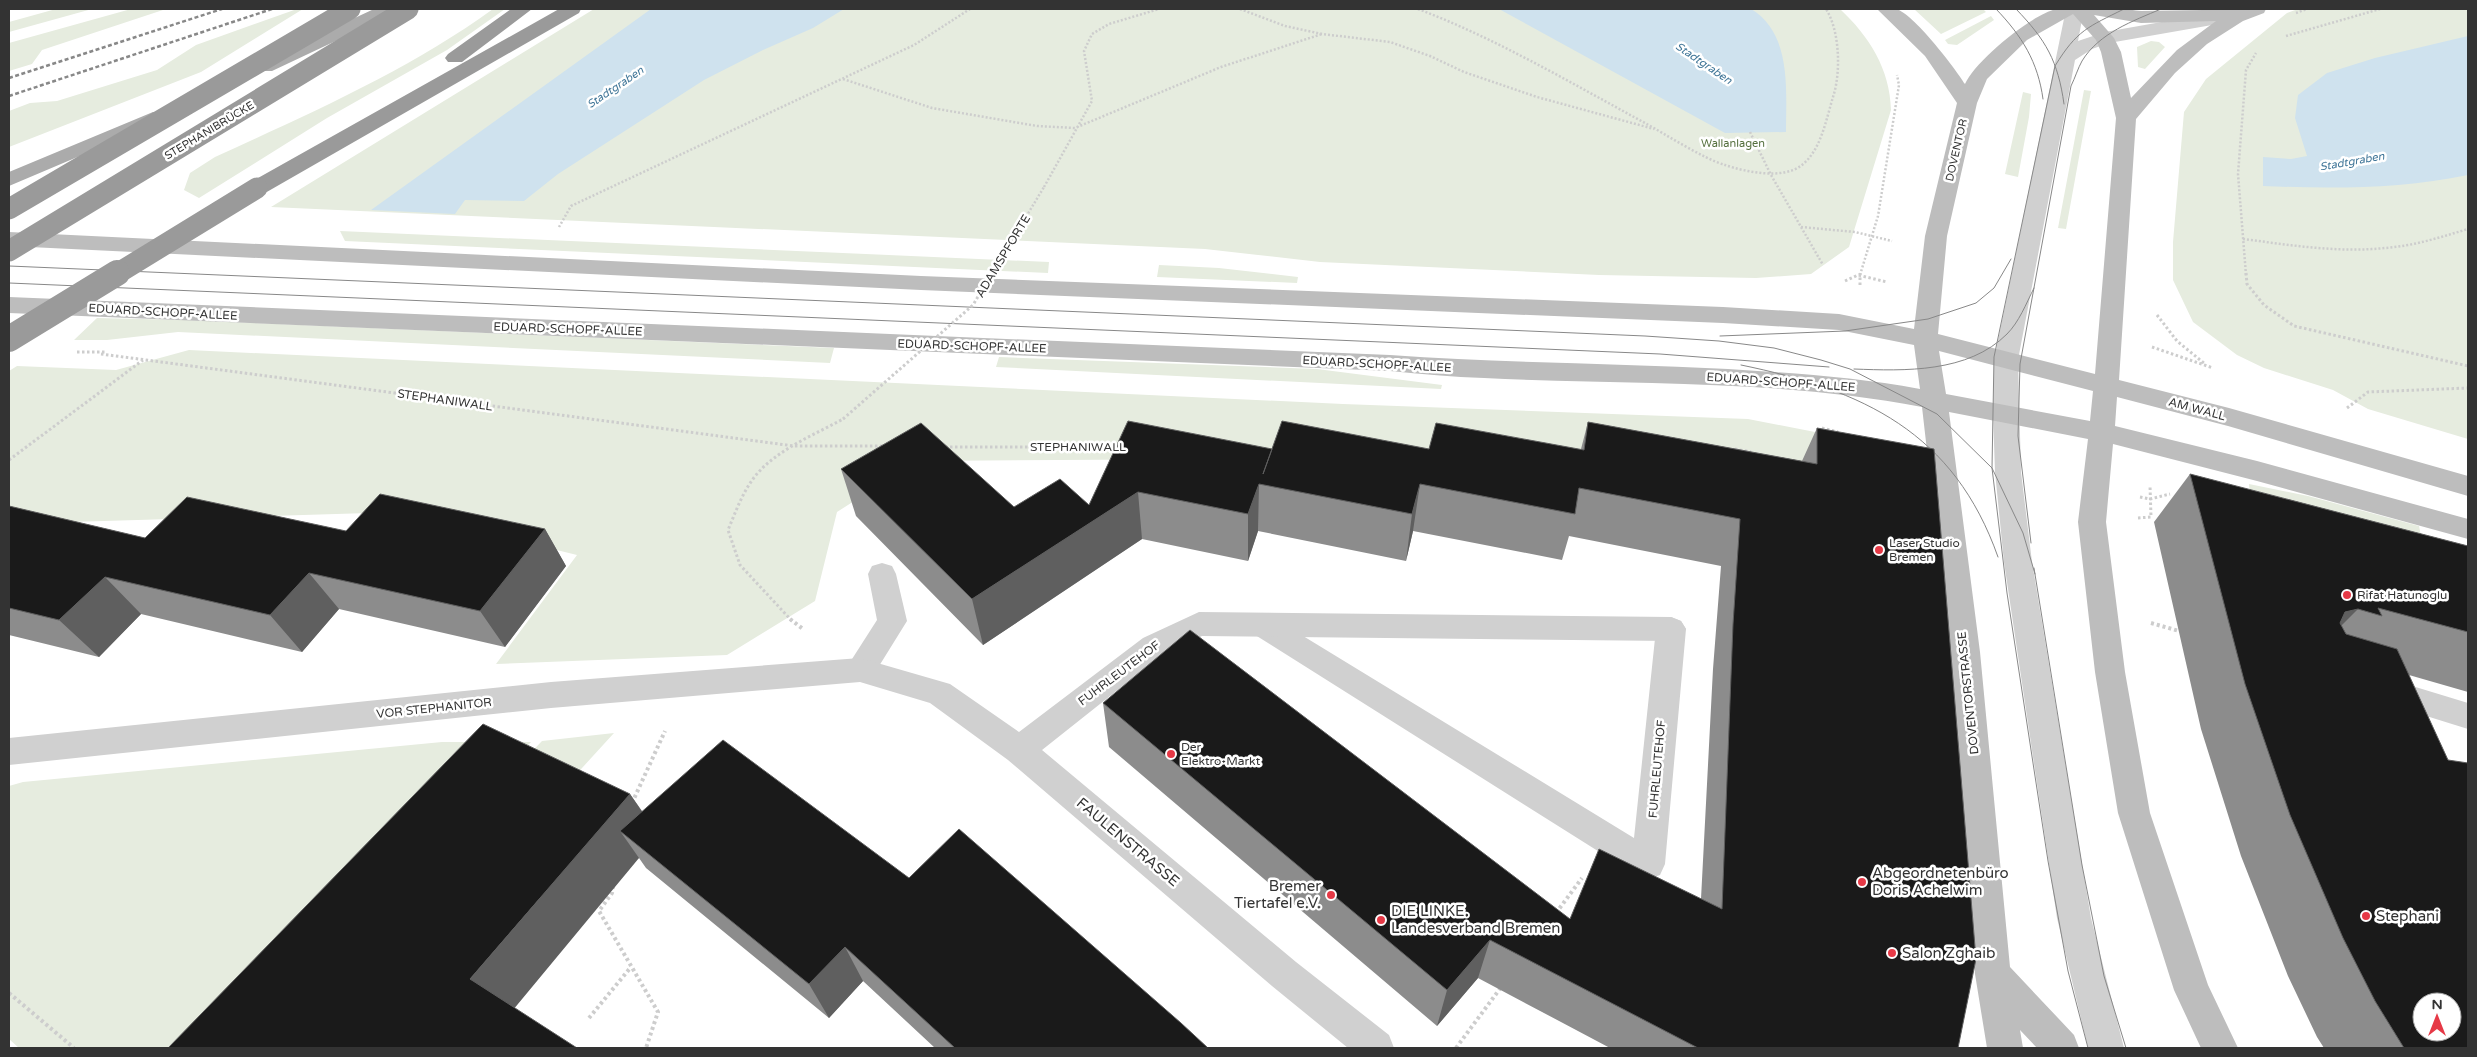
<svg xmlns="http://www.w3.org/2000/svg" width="2477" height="1057" font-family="'Varela Round',sans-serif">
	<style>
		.green { fill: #e6ecdf }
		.water { fill: #cfe2ee }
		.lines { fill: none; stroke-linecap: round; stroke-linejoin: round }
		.path-far2 { stroke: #cdcdcd; stroke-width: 2.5; stroke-dasharray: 2 2; stroke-linecap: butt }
		.path-far1 { stroke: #cdcdcd; stroke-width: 3; stroke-dasharray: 2.5 2.5; stroke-linecap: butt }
		.path { stroke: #cdcdcd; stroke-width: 4; stroke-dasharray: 3 3; stroke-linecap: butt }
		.lane { fill: #d0d0d0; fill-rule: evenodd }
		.street { fill: #d0d0d0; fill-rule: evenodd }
		.secondary { fill: #bdbdbd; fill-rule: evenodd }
		.primary { fill: #ababab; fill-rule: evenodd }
		.highway { fill: #9a9a9a; fill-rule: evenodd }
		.tram { stroke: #888; stroke-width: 1 }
		.rail { stroke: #888; stroke-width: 2.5; stroke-dasharray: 4 2.5; stroke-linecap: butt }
		.path-bridge-far1 { stroke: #cdcdcd; stroke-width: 2.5; stroke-dasharray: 2 2; stroke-linecap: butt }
		.path-bridge { stroke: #cdcdcd; stroke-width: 3; stroke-dasharray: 2.5 2.5; stroke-linecap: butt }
		.highway-bridge-far1 { stroke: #9a9a9a; stroke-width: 21 }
		.highway-bridge { stroke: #9a9a9a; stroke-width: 26 }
		.wall { fill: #8c8c8c }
		.shaded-wall { fill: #5f5f5f }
		.building { fill: #1a1a1a; stroke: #5f5f5f; fill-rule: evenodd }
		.poi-dot { fill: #e63946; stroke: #fff; stroke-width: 2 }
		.labels { text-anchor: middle; stroke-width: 5; stroke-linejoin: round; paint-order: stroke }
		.far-water-label { font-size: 11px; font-style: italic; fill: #3f7597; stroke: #fff }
		.far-street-label { font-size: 11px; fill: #333; stroke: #fff }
		.far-park-label { font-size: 11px; fill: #56703f; stroke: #fff }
		.street-label { font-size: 12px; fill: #333; stroke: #fff }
		.poi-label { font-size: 12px; fill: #333; stroke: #fff; text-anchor: start }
		.near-street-label { font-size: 15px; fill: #333; stroke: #fff }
		.near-poi-label { font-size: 15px; fill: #333; stroke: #fff; text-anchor: start }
	</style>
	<rect width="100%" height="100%" fill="#fff"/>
	<path class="green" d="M56 9H92L9 32V22Z
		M131 9H166L42 50 32 64 9 71V43Z
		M297 9H303L201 72 9 147V111L30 103 57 101 157 70 196 45Z
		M493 9H505L447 50 327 118 199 198 184 190 190 173 215 157C309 114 409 70 493 9Z
		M594 9H1840C1869 36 1890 69 1891 110L1849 247 1811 274 1756 278 1599 275 1320 262 1205 249 271 207Z
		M1914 9H1983L1986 12 1941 34Z
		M2298 9H2468V439L2368 409 2333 390 2264 368 2237 355 2193 322 2173 280V242L2184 112 2206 79 2287 13Z
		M1991 16 1994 20 1957 45 1948 44 1945 40Z
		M2151 41 2159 42 2165 47 2145 69 2138 67 2137 47Z
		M2084 90 2091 91 2066 229 2058 228Z
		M2023 92 2031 94 2029 117 2018 177 2005 174Z
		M340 231 1049 262 1048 273 345 241Z
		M1159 265 1219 268 1298 277 1297 283 1157 277Z
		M97 318 185 320 834 348 830 363 178 332 107 340H74Z
		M189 350 1343 404 1748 419 1815 432 1822 473 1515 457 917 461 837 512 815 601 727 655 496 664 577 555 402 512 36 523 9 547V371L17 366 116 370Z
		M999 357 1317 369 1442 385 1441 389 996 367Z
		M2249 484 2308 496 2419 526 2422 541 2250 496Z
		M614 733 561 791 516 768 542 741Z
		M442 742H531L250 1048H19L9 1039V786L23 782Z"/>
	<path class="water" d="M651 9H844L813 28 763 50 704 80 558 174 524 201 465 200 455 214 371 210Z
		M1499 9H1751C1792 33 1786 91 1786 132L1725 133Z
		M2468 36V175C2400 189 2332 189 2263 186V157L2291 159 2307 156 2295 118 2298 95 2327 73 2375 58Z"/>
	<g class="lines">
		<path class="path-far2" d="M1240 9 1285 26 1322 34 1390 42 1430 56 1464 72 1537 97 1654 129
			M1418 9C1497 39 1571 83 1645 123 1667 135 1702 158 1725 165 1746 172 1783 180 1802 165 1821 150 1826 120 1833 97 1841 73 1840 31 1826 9
			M2296 13 2307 9
			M2286 36 2380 9
			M843 79 932 108 1037 126 1075 128 1221 67 1322 34
			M1750 132 1771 175 1823 265
			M1044 187 1092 101 1084 51 1092 34 1109 24 1159 9
			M559 227 571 206 914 45 970 9
			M1801 227 1855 232 1892 241
			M2243 239C2290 245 2338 253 2385 248 2414 246 2441 237 2468 229
			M1860 275 1878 216 1899 85 1897 75
			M2246 275 2238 174 2246 70 2256 53"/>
		<path class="path-far1" d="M2246 273 2247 284 2264 305 2294 326 2468 366
			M1845 281 1858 275 1887 282
			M1860 285V273
			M2157 315 2177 341 2205 364
			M2152 347 2213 368
			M77 352H106
			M101 354 794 446H884
			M2347 408 2368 392 2468 388
			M1822 428 1838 432
			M945 447H1119
			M1735 449 1751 452
			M9 460 143 360
			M2140 497 2150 499 2170 494
			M2138 518 2151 517 2150 486
			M792 621 740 565 728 530C736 511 743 491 756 475 778 449 814 435 843 419"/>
		<path class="path" d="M790 619 803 629
			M2151 623 2179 631
			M632 803 665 731
			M613 886 612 893 599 911 658 1012 646 1048
			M1556 913 1582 878
			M9 993 74 1048
			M589 1018 631 967
			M1456 1048 1502 986"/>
		<path class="lane" d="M2066 9H2084L2078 41 2105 32 2235 9 2242 11 2244 15 2242 19 2235 21 2109 43 2092 49 2075 60 2018 360 2021 472 2032 562 2091 918 2124 1048H2088L2057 918 2004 562 1995 472 1993 414 1994 360Z
			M882 563 892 566 896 574 907 621 871 679 860 682 849 679 845 670 877 620 868 574 872 566Z
			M1262 613 1272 617 1634 838 1656 629 1661 621 1671 617 1681 621 1686 629 1665 864 1660 875 1648 879 1636 875 1252 633 1247 625 1252 617Z"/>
		<path class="street" d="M1199 612 1671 617 1681 621 1686 629 1681 637 1671 641 1202 636 1163 654 1042 750 1296 962 1389 1035 1394 1048H1348L1272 986 1008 760 930 703 860 682 551 708 9 765V738L551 682 860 658 950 684 1019 732 1143 638Z
			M2386 678 2468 703V729L2375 700 2371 691 2375 682Z"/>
		<path class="secondary" d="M1877 9C1882 9 1891 7 1896 9 1913 13 1955 68 1965 84 1975 61 2031 15 2056 9 2072 5 2124 9 2141 11L2266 9 2264 13 2243 21 2207 44 2175 73 2136 119 2119 380 2229 408 2468 476V496L2228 426 2117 397 2115 426 2257 461 2468 519V539L2257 481 2113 444 2106 522 2125 672 2150 813 2208 985 2238 1048H2201L2174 990 2118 813 2095 672 2078 522 2088 439 1949 412 1980 652 2010 967 2074 1035 2079 1048H2037L2020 1030 2023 1048H1987L1975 974 1950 652 1922 407C1778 379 1630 385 1484 378 1453 377 1421 374 1390 371L9 313V297L1390 355C1502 363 1615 363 1728 369 1792 373 1856 377 1920 389L1914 345 1839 330 1723 323 921 290 9 246V232L921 276 1723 307 1839 314 1914 329 1925 236 1957 103 1925 56ZM2073 14 2096 40 2101 52 2116 118 2095 374 1938 334 1947 236 1977 103 1987 79 2027 40ZM2094 15 2141 23 2216 21 2177 50 2131 98 2121 52 2114 38ZM1939 351 2093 391 2090 421 1946 394Z"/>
		<path class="primary" d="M374 9H397L395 13 272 71H258L255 67 258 63Z
			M153 112 160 114 163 118 160 122 9 186V172Z"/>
		<path class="highway" d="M511 9H532L462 62H448L445 58 448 54Z
			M559 9H581L579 13 265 193 257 194 249 193 246 188 249 183Z"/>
		<path class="tram" d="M1996 9C2022 36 2038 62 2043 99
			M2016 9C2046 40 2058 61 2064 104
			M9 266 1645 336 1719 341 1774 348 1821 360 1850 369 1937 414 1992 468 2023 533 2035 574
			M9 283 1660 354 1829 367
			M1720 336 1845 331 1928 319 1976 303 1994 288 2011 259
			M1741 365C1863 390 1954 432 1998 557
			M1854 369C1905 371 1968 373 2007 334 2019 322 2026 304 2034 288
			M2031 543 2018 436 2020 364 2071 86C2075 78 2078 68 2082 61 2099 33 2133 21 2161 9
			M2034 568 2082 865 2104 976 2126 1048
			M2088 1048 2068 971 2048 861 2007 593 1992 468 1994 357 2055 66C2077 30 2088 27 2124 9"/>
		<path class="rail" d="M9 78 222 9
			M9 96 272 9"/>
		<path class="path-bridge-far1" d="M991 275 1044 187"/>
		<path class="path-bridge" d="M843 419 973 305 992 273"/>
		<path class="highway-bridge-far1" d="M9 209 350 9
			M9 251 408 9
			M115 275 257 188"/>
		<path class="highway-bridge" d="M9 339 117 273"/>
	</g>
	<path class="wall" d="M1588 422 1802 461 1817 428 1958 1048H1610L1478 978 1437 1026 1109 747 1103 703 1570 919 1701 899 1713 669 1721 566 1569 536 1562 560 1413 531 1406 561 1258 531 1248 561 1142 539 983 645 856 516 841 469 1014 507 1089 505 1272 449H1581Z
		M2190 474 2468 546V692L2409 675 2468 1048H2324L2317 1037 2288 976 2241 856 2201 729 2154 522Z
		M9 506 145 538 346 531 545 529 566 566 505 647 339 609 302 652 141 614 99 657 9 635Z
		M630 794 642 811 909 878 1208 1048H935L863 981 829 1018 646 868 639 858 168 1048Z"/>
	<path class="shaded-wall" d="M1259 484 1258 531 1248 561V514Z
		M1420 484 1413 531 1406 561 1412 514Z
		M1138 492 1142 539 983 645 972 599Z
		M545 529 566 566 505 647 480 611Z
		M309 573 339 609 302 652 270 615Z
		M105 577 141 614 99 657 59 620Z
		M2358 609 2312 655 2345 612Z
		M630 794 658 835 620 831 639 858 508 1016 470 979Z
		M1490 940 1478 978 1437 1026 1447 990Z
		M845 947 863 981 829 1018 809 984Z"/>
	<path class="building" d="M1128 421 1272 449 1263 474 1282 421 1429 449 1436 423 1584 450 1588 422 1817 464V428L1934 449 1976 959 1958 1048H1698L1490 940 1447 990 1103 703 1190 630 1570 919 1599 849 1722 909 1733 624 1740 519 1579 488 1575 514 1420 484 1412 514 1259 484 1248 514 1138 492 972 599 841 469 921 423 1014 507 1060 479 1089 505Z
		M2190 474 2468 546V632L2378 608 2382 616 2358 609 2345 612 2340 623 2346 634 2397 649 2448 760 2468 763V1048H2404L2375 1001 2343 938 2290 815 2245 684ZM2422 1002H2452V1032H2422Z
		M380 494 545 529 480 611 309 573 270 615 105 577 59 620 9 608V506L145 538 187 497 346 531Z
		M483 724 630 794 470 979 577 1048H168Z
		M723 740 909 878 959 829 1181 1023 1208 1048H955L845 947 809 984 620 831Z"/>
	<g class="poi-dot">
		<circle cx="1879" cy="550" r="5"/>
		<circle cx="2347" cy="595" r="5"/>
		<circle cx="1171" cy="754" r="5"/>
		<circle cx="1862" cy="882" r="5"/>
		<circle cx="1331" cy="895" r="5"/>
		<circle cx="2366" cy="916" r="5"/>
		<circle cx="1381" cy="920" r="5"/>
		<circle cx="1892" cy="953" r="5"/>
	</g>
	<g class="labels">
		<g class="far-water-label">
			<text transform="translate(1704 63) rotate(34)" y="4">Stadtgraben</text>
			<text transform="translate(615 87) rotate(-34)" y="4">Stadtgraben</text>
			<text transform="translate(2352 161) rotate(-10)" y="4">Stadtgraben</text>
		</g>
		<g class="far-street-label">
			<text transform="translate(209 130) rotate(-31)" y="4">STEPHANIBRÜCKE</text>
			<text transform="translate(1956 150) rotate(-77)" y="4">DOVENTOR</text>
		</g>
		<g class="far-park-label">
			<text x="1733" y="147">Wallanlagen</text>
		</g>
		<g class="street-label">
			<text transform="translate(1003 256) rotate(-59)" y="4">ADAMSPFORTE</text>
			<text transform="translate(163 312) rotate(3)" y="4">EDUARD-SCHOPF-ALLEE</text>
			<text transform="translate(568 329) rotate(2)" y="4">EDUARD-SCHOPF-ALLEE</text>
			<text transform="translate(972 346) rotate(2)" y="4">EDUARD-SCHOPF-ALLEE</text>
			<text transform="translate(1377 364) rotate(3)" y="4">EDUARD-SCHOPF-ALLEE</text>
			<text transform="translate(1781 382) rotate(4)" y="4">EDUARD-SCHOPF-ALLEE</text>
			<text transform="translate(445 400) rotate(8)" y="4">STEPHANIWALL</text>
			<text transform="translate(2197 409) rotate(15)" y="4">AM WALL</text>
			<text x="1078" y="451">STEPHANIWALL</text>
			<text transform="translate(1119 673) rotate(-37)" y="4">FUHRLEUTEHOF</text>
			<text transform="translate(1968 693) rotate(-96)" y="4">DOVENTORSTRASSE</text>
			<text transform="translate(434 708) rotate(-6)" y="4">VOR STEPHANITOR</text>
			<text transform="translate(1657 769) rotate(-85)" y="4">FUHRLEUTEHOF</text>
		</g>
		<g class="poi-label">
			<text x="1889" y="547">Laser Studio<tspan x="1889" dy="14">Bremen</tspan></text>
			<text x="2357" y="599">Rifat Hatunoglu</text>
			<text x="1181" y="751">Der<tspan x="1181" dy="14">Elektro-Markt</tspan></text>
		</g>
		<g class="near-street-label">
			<text transform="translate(1128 842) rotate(40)" y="5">FAULENSTRASSE</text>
		</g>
		<g class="near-poi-label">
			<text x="1872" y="878">Abgeordnetenbüro<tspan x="1872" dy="17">Doris Achelwim</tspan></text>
			<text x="1321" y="891" text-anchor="end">Bremer<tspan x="1321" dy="17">Tiertafel e.V.</tspan></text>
			<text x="1391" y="916">DIE LINKE.<tspan x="1391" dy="17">Landesverband Bremen</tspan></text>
			<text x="2376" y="921">Stephani</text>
			<text x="1902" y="958">Salon Zghaib</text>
		</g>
	</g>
	<rect width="2477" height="1057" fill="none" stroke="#333333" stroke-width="20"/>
	<g transform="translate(2437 1017)"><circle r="24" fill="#ffffff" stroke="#adadad"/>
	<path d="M0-4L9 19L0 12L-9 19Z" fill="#e63946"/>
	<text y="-8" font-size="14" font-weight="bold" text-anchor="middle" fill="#333333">N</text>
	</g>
</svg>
